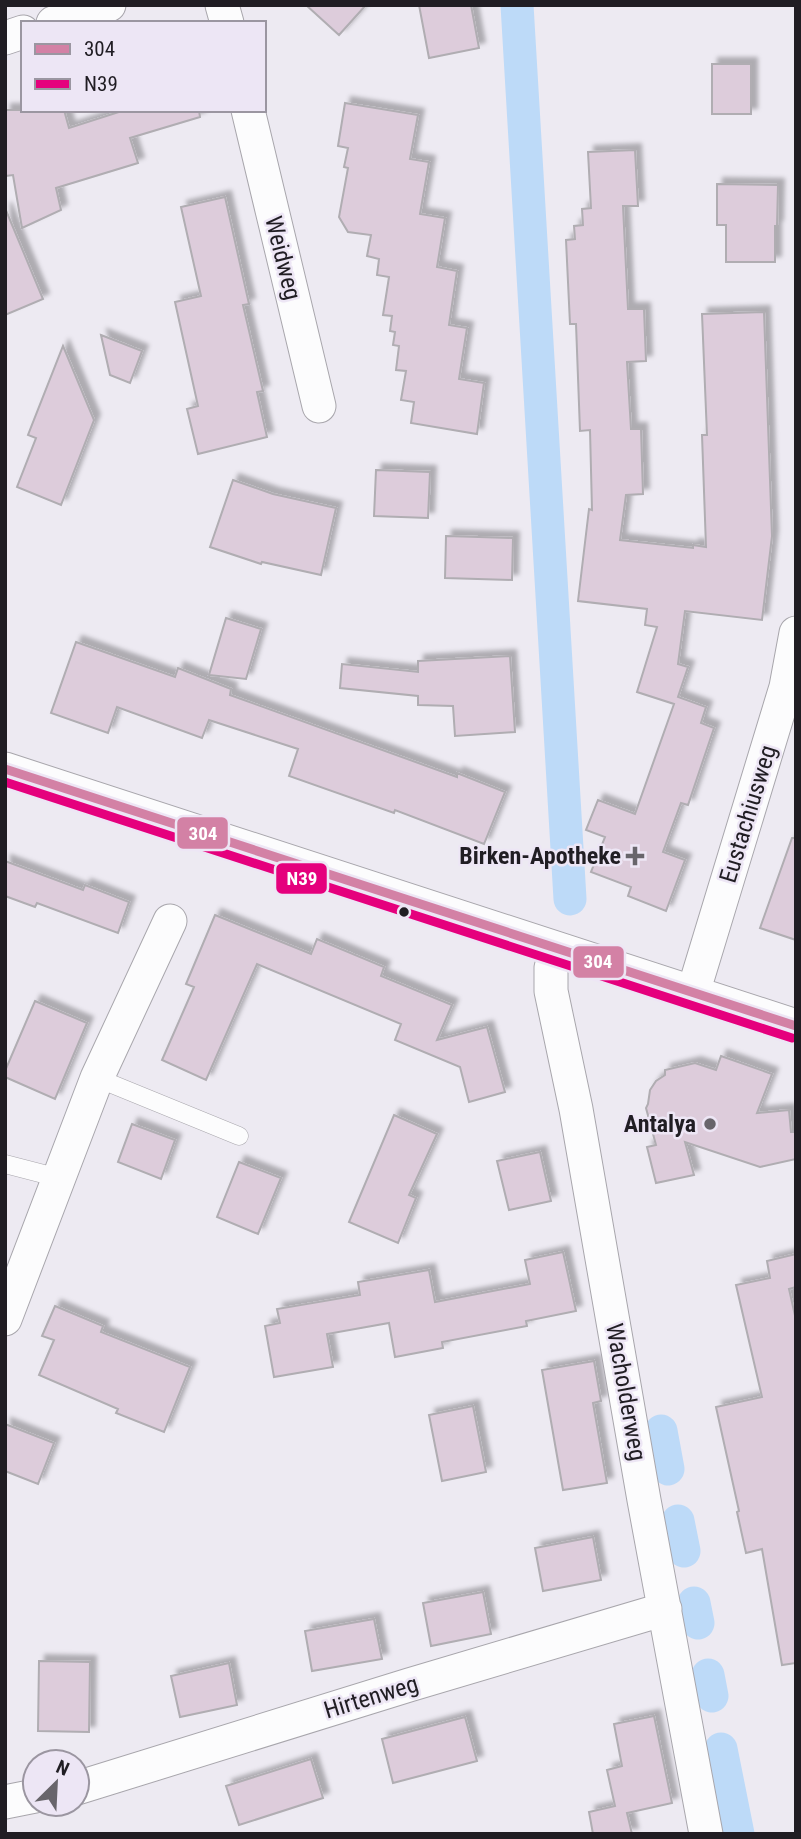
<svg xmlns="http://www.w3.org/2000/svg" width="801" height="1839" font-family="'Roboto Condensed',sans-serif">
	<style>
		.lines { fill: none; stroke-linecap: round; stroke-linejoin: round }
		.canal { stroke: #bddaf8; stroke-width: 33 }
		.building { fill: #ddccdb; stroke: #b0adb2; stroke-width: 2; filter: url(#shadow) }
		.service-casing { stroke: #a8a6ac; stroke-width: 19 }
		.minor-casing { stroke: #a8a6ac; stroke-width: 35 }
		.service { stroke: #fcfcfd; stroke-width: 18 }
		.minor { stroke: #fcfcfd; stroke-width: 33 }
		.bus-1-casing { stroke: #ede6f5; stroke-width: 14 }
		.bus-2-casing { stroke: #ede6f5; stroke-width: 14 }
		.bus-1 { stroke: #d381a5; stroke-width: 9 }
		.bus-2 { stroke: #e5007d; stroke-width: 9 }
		.poi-dot { fill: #68656b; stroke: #ede6f5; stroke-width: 2.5 }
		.bus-dot { fill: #201d23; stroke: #ede6f5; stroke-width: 2.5 }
		.labels { text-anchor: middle; stroke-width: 5; stroke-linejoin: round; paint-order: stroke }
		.street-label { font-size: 24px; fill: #201d23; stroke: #ede6f5 }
		.poi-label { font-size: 24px; font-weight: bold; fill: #201d23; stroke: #ede6f5; text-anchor: end }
		.line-badge { stroke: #ede6f5; stroke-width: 2.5 }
		.badge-label { font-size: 19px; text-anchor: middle; font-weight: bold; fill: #fff }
	</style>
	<defs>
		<filter id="shadow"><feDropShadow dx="6" dy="-6" stdDeviation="2" flood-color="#0004"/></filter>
	</defs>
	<rect width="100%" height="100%" fill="#edeaf2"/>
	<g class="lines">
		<path class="canal" d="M517 5 570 899
			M661 1431 668 1469
			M678 1521 684 1551
			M694 1603 698 1623
			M708 1675 712 1696
			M721 1749 738 1834"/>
	</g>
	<path class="building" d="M306 5H366L339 35Z
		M419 5H471L479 48 429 58Z
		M712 64H751V114H712Z
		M345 103 418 115 410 159 429 162 420 214 445 218 437 267 457 271 449 325 467 328 459 379 484 383 477 434 411 423 414 402 401 400 406 371 396 370 399 346 393 345 395 332 390 331 392 316 383 315 389 277 377 275 379 259 367 256 371 235 348 232 339 217 348 168 344 167 348 148 338 146Z
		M5 110H64L69 128 125 110H199L200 117 130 138 138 163 56 188 61 210 22 228 13 175 5 176Z
		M635 150 638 206H623L628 309H644L646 361 627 362 631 429H641L643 494 626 495 620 540 693 548V545L706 547 702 435H707L702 314 764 312 772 536 762 620 685 611 678 664 688 667 678 697 706 707 701 723 714 728 688 805 681 803 663 852 685 860 666 911 628 896 631 887 591 872 605 837 586 830 598 800 635 814 674 704 637 692 657 627 645 625 647 609 578 601 589 509 592 510 590 430 580 431 576 324H570L566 240 575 239 574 226 583 225 582 209 591 208 588 152Z
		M717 184 778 185 777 226H775V262H726V225H717Z
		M225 197 249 304 243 305 263 391 257 392 267 437 198 454 187 409 198 406 175 302 201 296 181 207Z
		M5 208 43 299 5 315Z
		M101 335 142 351 130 383 110 375Z
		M63 346 94 420 61 505 17 487 36 438 28 435Z
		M376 470 430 472 428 518 374 516Z
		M233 480 273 494 336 508 321 575 262 562 261 564 210 547Z
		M446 536 513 538 512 580 445 578Z
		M226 618 261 629 246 679 209 675Z
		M76 642 175 677 178 668 231 689 230 695 457 777V773L505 792 484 844 395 810 394 813 289 776 298 749 209 720 202 738 117 707 108 733 51 713Z
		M510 656 515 732 455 736 453 706 418 705V696L340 688 342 664 418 672V661Z
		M792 838H796V940L760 928Z
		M5 861 83 890 85 885 129 902 118 933 37 903 35 907 5 896Z
		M215 915 311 954 317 939 384 967 381 976 452 1005 437 1040 487 1027 505 1092 469 1102 460 1067 395 1040 401 1024 257 964 206 1080 162 1060 194 987 186 984Z
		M35 1001 87 1023 55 1099 5 1077V1071Z
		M721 1056 772 1074 757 1113 789 1110 791 1132H796V1159L760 1167 685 1142 694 1175 656 1183 647 1147 656 1145 646 1108 648 1104 650 1090 656 1081 665 1075V1070L695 1063 716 1070Z
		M394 1115 437 1134 409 1195 416 1198 398 1243 349 1222Z
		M132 1124 175 1140 161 1179 118 1162Z
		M540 1152 551 1201 509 1210 497 1161Z
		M239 1162 281 1178 258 1234 217 1217Z
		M563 1252 576 1311 526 1321 527 1326 442 1342 443 1348 395 1357 389 1323 327 1334 333 1367 274 1377 265 1326 280 1323 277 1309 360 1295 358 1282 429 1270 435 1302 530 1284 525 1260Z
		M796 1254V1287L789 1289 796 1320V1663L782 1665 762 1549 746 1553 737 1512 739 1511 716 1407 762 1397 736 1285 770 1278 767 1261Z
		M55 1306 103 1326 101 1332 190 1367 164 1432 116 1413 118 1409 39 1375 54 1340 42 1336Z
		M594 1361 601 1401 593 1403 607 1483 563 1490 542 1370Z
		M473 1406 486 1472 442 1481 429 1415Z
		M5 1424 54 1443 38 1484 5 1471Z
		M593 1537 601 1580 543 1591 535 1548Z
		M483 1592 491 1634 431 1646 423 1603Z
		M374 1619 382 1659 312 1671 305 1631Z
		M39 1661 90 1662 89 1732 38 1731Z
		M229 1663 237 1705 180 1717 171 1676Z
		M654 1716 672 1803 627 1813 632 1834H593L589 1812 615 1806 607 1770 622 1766 614 1724Z
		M465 1717 477 1761 393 1783 382 1739Z
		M311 1759 323 1798 239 1825 226 1786Z"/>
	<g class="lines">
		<g class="service-casing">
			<path id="service" d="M97 1078 239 1136
				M5 1164 59 1178"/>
		</g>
		<g class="minor-casing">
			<path id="minor" d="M222 5 227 23
				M53 23 109 5
				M5 38 23 32
				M248 110 319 406
				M5 769 796 1026
				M556 950 551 968V991L576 1109 644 1500 706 1834
				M693 993 786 687 796 633
				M5 1319 97 1078 170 921
				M77 1788 409 1685 665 1609
				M5 1802 35 1796"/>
		</g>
		<use href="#service" class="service"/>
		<use href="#minor" class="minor"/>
		<g class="bus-1-casing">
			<path id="bus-1" d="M5 769 796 1026"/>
		</g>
		<g class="bus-2-casing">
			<path id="bus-2" d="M5 782 792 1038"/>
		</g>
		<use href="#bus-1" class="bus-1"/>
		<use href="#bus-2" class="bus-2"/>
	</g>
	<g class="poi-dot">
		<path d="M631.5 845.5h7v7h7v7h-7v7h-7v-7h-7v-7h7z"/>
		<circle cx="710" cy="1124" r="7"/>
	</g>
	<circle class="bus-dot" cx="404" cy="912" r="6"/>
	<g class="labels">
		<g class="street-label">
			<text transform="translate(283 258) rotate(76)" y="8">Weidweg</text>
			<text transform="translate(748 814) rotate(-73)" y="8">Eustachiusweg</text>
			<text transform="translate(626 1392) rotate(80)" y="8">Wacholderweg</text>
			<text transform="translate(371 1697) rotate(-17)" y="8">Hirtenweg</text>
		</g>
		<g class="poi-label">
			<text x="621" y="864">Birken-Apotheke</text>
			<text x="696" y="1132">Antalya</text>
		</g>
	</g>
	<g class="line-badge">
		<rect x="176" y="816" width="53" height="34" rx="7" fill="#d381a5"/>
		<rect x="275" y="862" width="53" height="33" rx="7" fill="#e5007d"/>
		<rect x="572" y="945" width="53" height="34" rx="7" fill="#d381a5"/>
	</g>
	<g class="badge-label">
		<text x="203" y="840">304</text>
		<text x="302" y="885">N39</text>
		<text x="598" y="968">304</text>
	</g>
	<rect width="801" height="1839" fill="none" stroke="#201d23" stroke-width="14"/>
	<rect x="21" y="21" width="245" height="91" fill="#ede6f5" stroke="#9b96a1" stroke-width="2"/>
	<rect x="35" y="44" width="35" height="10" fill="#d381a5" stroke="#9b96a1" stroke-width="2"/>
	<text x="84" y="56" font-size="21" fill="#201d23">304</text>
	<rect x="35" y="79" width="35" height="10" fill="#e5007d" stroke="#9b96a1" stroke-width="2"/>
	<text x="84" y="91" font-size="21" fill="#201d23">N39</text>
	<g transform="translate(56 1783) rotate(24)"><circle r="33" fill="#ede6f5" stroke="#9b96a1" stroke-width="2"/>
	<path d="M0-5L12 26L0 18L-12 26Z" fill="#68656b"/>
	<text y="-10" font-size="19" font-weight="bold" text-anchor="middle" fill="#201d23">N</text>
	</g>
</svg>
